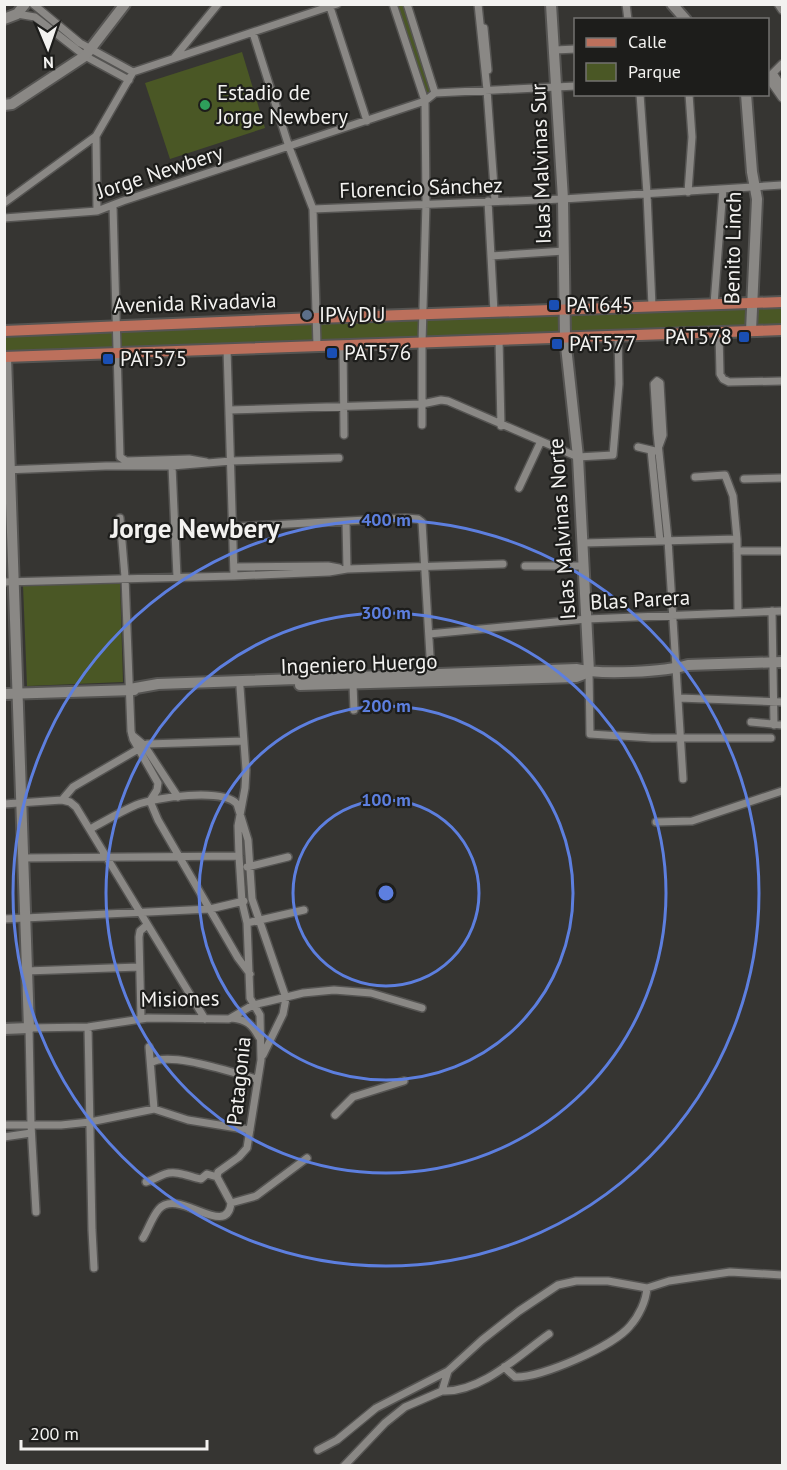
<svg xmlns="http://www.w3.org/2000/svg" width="787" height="1470" font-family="'PT Sans',sans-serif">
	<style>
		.green { fill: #4a5725 }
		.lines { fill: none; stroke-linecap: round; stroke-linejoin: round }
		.street-casing { stroke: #555452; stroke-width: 10 }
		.secondary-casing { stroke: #555452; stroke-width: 14 }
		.primary-casing { stroke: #555452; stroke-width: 14 }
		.street { stroke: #8a8885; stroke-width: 7 }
		.secondary { stroke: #8a8885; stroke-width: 10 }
		.primary { stroke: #bc705c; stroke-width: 10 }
		.ring { fill: none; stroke: #5d7fdf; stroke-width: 3 }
		.leisure-dot { fill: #2e9e5b; stroke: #1d1d1b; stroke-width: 2 }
		.transit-dot { fill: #1a4fb4; stroke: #1d1d1b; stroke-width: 2 }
		.service-dot { fill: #5c6f8a; stroke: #1d1d1b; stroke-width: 2 }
		.labels { text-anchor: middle; stroke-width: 4.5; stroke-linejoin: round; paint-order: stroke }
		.poi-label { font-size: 21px; fill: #f3f2f0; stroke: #1d1d1b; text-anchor: start }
		.street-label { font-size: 21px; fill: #f3f2f0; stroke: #1d1d1b }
		.district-label { font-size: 27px; font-weight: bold; fill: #f3f2f0; stroke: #1d1d1b }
		.centre { fill: #5d7fdf; stroke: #1d1d1b; stroke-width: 3 }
		.ring-label { font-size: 18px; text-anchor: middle; font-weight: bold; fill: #5d7fdf; stroke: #1d1d1b; stroke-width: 4.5; stroke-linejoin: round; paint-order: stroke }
	</style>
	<rect width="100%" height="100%" fill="#363532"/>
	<path class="green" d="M393 5H407L435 93 425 101Z
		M242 52 265 128 170 159 145 83Z
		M782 302V330L5 357V331Z
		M120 582 123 682 27 686 23 585Z"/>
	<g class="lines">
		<g class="street-casing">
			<path id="street" d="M33 4 80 43 133 72
				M329 4 367 121
				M393 4 425 101 426 203 422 343V425
				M407 4 435 93
				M478 4 487 90 495 201
				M626 4 628 20
				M778 4 782 10
				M17 14 35 17 85 56 129 80
				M484 28 488 70
				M253 33 289 147 313 209 317 346
				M555 50 576 49
				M174 58 218 4
				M133 72 337 4
				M773 73 782 87
				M768 78 782 98
				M768 78 782 64
				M640 94 647 194 652 306
				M96 136 97 211
				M688 192 692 137 689 94
				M488 201 494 312
				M4 203 96 136 133 72
				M113 206 120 457 126 461 189 459 206 462
				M313 209 563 199 782 185
				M4 218 97 211 123 201 425 101 435 93 576 86
				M491 256 564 251
				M714 304 723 189
				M719 332 720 374 723 379 729 382 782 381
				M499 339 501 426
				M343 345 344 435
				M227 349 234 576
				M657 381 654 384 657 433 668 540 683 779
				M657 381 660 383 663 435 659 446
				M229 410 422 404 441 400 448 401 578 457 613 455 619 384 618 335
				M638 447 655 451
				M651 450 660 541
				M172 466 177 577
				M4 470 106 466H172L231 461 339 458
				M695 477 725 475 733 496 737 539 738 612
				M744 479 782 478
				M519 488 541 441
				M120 518 125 577 131 731 133 739 158 783 157 790 150 801 158 820 238 958 250 974
				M346 522 347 569
				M232 527 406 518 418 519 422 522 431 673
				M583 543 737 539
				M737 551H782
				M525 566H584
				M234 567 328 566 339 568
				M4 582 234 576 329 572 347 569 503 564
				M772 611 774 725
				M429 634 587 619 782 611
				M589 672 590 734 652 738H771
				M353 684 354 710
				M679 698 782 702
				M751 722 782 725
				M132 735 144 745 178 797
				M62 800 73 787 147 744 244 741
				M4 804 62 800 70 802 76 807 205 1019
				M656 822 692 821 782 791
				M90 829C105 821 120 812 136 805 155 797 223 788 237 804L248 840 252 899 286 998 283 1014 263 1055
				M23 858 239 856
				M247 867 288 857
				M4 919 210 909 244 901
				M247 923 304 910
				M26 971 139 967
				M141 1018 139 937 140 931 147 925
				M232 1018C247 1020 252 1024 259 1037
				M88 1027 92 1230 94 1268
				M149 1047 154 1109
				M151 1063C168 1050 236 1074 257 1079
				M335 1115 353 1097 404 1081
				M4 1125H61L90 1122 154 1109 188 1120 250 1130
				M4 1137 31 1133
				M146 1182C154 1180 159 1176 165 1174 177 1170 190 1177 201 1179L207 1174 217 1177
				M231 1203 256 1196 307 1158
				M36 1212 31 1125 29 1028 88 1027 148 1018 229 1019 253 1005 270 1001 303 993 334 990 371 993 422 1008
				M143 1238C148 1230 152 1217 159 1209 178 1187 227 1240 231 1203L217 1177 218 1172 239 1157 247 1148 261 1060 260 1015 250 998 247 923 242 902 239 856 238 826 245 788 246 770 240 687
				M504 1367 515 1377C541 1378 614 1346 630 1326 639 1316 646 1301 647 1288
				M442 1391C481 1393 519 1355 549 1334
				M318 1450 337 1440 376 1408 448 1371
				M344 1466 385 1423 405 1407 442 1391 448 1371 482 1340 519 1311 558 1285 576 1281H608L647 1288 669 1281 730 1272 782 1275"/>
		</g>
		<g class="secondary-casing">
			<path id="secondary" d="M551 4 563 199 565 337 578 457 589 672
				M672 4 686 20
				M4 19 17 14 25 4
				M746 94 752 172 757 199 751 331
				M4 105 12 104 85 56 125 4
				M300 685 576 677 589 672
				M130 689 158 684 577 669C600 675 665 672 688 665L782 662
				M4 694 134 690
				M4 1029 29 1028 6 357"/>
		</g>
		<g class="primary-casing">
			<path id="primary" d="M4 331 316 318 782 302
				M4 357 782 330"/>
		</g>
		<use href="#street" class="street"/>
		<use href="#secondary" class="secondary"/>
		<use href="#primary" class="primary"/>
	</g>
	<g class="ring">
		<circle cx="386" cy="893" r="93"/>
		<circle cx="386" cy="893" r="187"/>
		<circle cx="386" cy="893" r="280"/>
		<circle cx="386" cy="893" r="373"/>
	</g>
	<circle class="leisure-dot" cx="205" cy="105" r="6"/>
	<g class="transit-dot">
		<rect x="548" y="299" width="12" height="12" rx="3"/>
		<rect x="738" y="331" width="12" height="12" rx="3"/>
		<rect x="551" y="338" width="12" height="12" rx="3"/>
		<rect x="326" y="347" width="12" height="12" rx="3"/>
		<rect x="102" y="353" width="12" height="12" rx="3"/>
	</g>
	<circle class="service-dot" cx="307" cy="315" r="6"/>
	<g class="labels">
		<g class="poi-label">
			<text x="217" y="100">Estadio de<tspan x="217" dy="24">Jorge Newbery</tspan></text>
			<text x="566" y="312">PAT645</text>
			<text x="319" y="322">IPVyDU</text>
			<text x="732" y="344" text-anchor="end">PAT578</text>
			<text x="569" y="351">PAT577</text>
			<text x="344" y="360">PAT576</text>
			<text x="120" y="366">PAT575</text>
		</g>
		<g class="street-label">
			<text transform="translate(541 164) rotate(-92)" y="7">Islas Malvinas Sur</text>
			<text transform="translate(160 172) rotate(-18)" y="7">Jorge Newbery</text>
			<text transform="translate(421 188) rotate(-2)" y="7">Florencio Sánchez</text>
			<text transform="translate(733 248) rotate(-89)" y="7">Benito Linch</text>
			<text transform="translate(195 303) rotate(-2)" y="7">Avenida Rivadavia</text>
			<text transform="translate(562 529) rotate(-94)" y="7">Islas Malvinas Norte</text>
			<text transform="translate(640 600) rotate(-3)" y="7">Blas Parera</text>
			<text transform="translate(359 664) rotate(-2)" y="7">Ingeniero Huergo</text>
			<text transform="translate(180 999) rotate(-1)" y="7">Misiones</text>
			<text transform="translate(239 1081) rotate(-84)" y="7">Patagonia</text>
		</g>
		<g class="district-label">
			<text x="195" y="538">Jorge Newbery</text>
		</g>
	</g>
	<circle cx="386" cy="893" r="9" class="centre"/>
	<g class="ring-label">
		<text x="386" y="526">400 m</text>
		<text x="386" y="619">300 m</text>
		<text x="386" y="712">200 m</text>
		<text x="386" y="806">100 m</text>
	</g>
	<rect width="787" height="1470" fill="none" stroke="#f3f2f0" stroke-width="12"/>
	<rect x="574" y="18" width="195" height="78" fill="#1d1d1b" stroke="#737270" stroke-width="1.5"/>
	<rect x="586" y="38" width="30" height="9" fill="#bc705c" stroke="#737270" stroke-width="1.5"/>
	<text x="628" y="48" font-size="18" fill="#f3f2f0">Calle</text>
	<rect x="586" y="63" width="30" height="18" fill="#4a5725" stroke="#737270" stroke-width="1.5"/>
	<text x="628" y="78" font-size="18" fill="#f3f2f0">Parque</text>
	<g transform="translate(48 48) rotate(178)" stroke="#1d1d1b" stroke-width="4.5" paint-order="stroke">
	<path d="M0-4.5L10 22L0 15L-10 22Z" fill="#f3f2f0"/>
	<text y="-9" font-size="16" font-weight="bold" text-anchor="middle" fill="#f3f2f0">N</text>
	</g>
	<path d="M21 1440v9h186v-9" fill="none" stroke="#f3f2f0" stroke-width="3"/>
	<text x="30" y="1440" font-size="18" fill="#f3f2f0" stroke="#1d1d1b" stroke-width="4.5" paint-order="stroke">200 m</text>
</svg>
